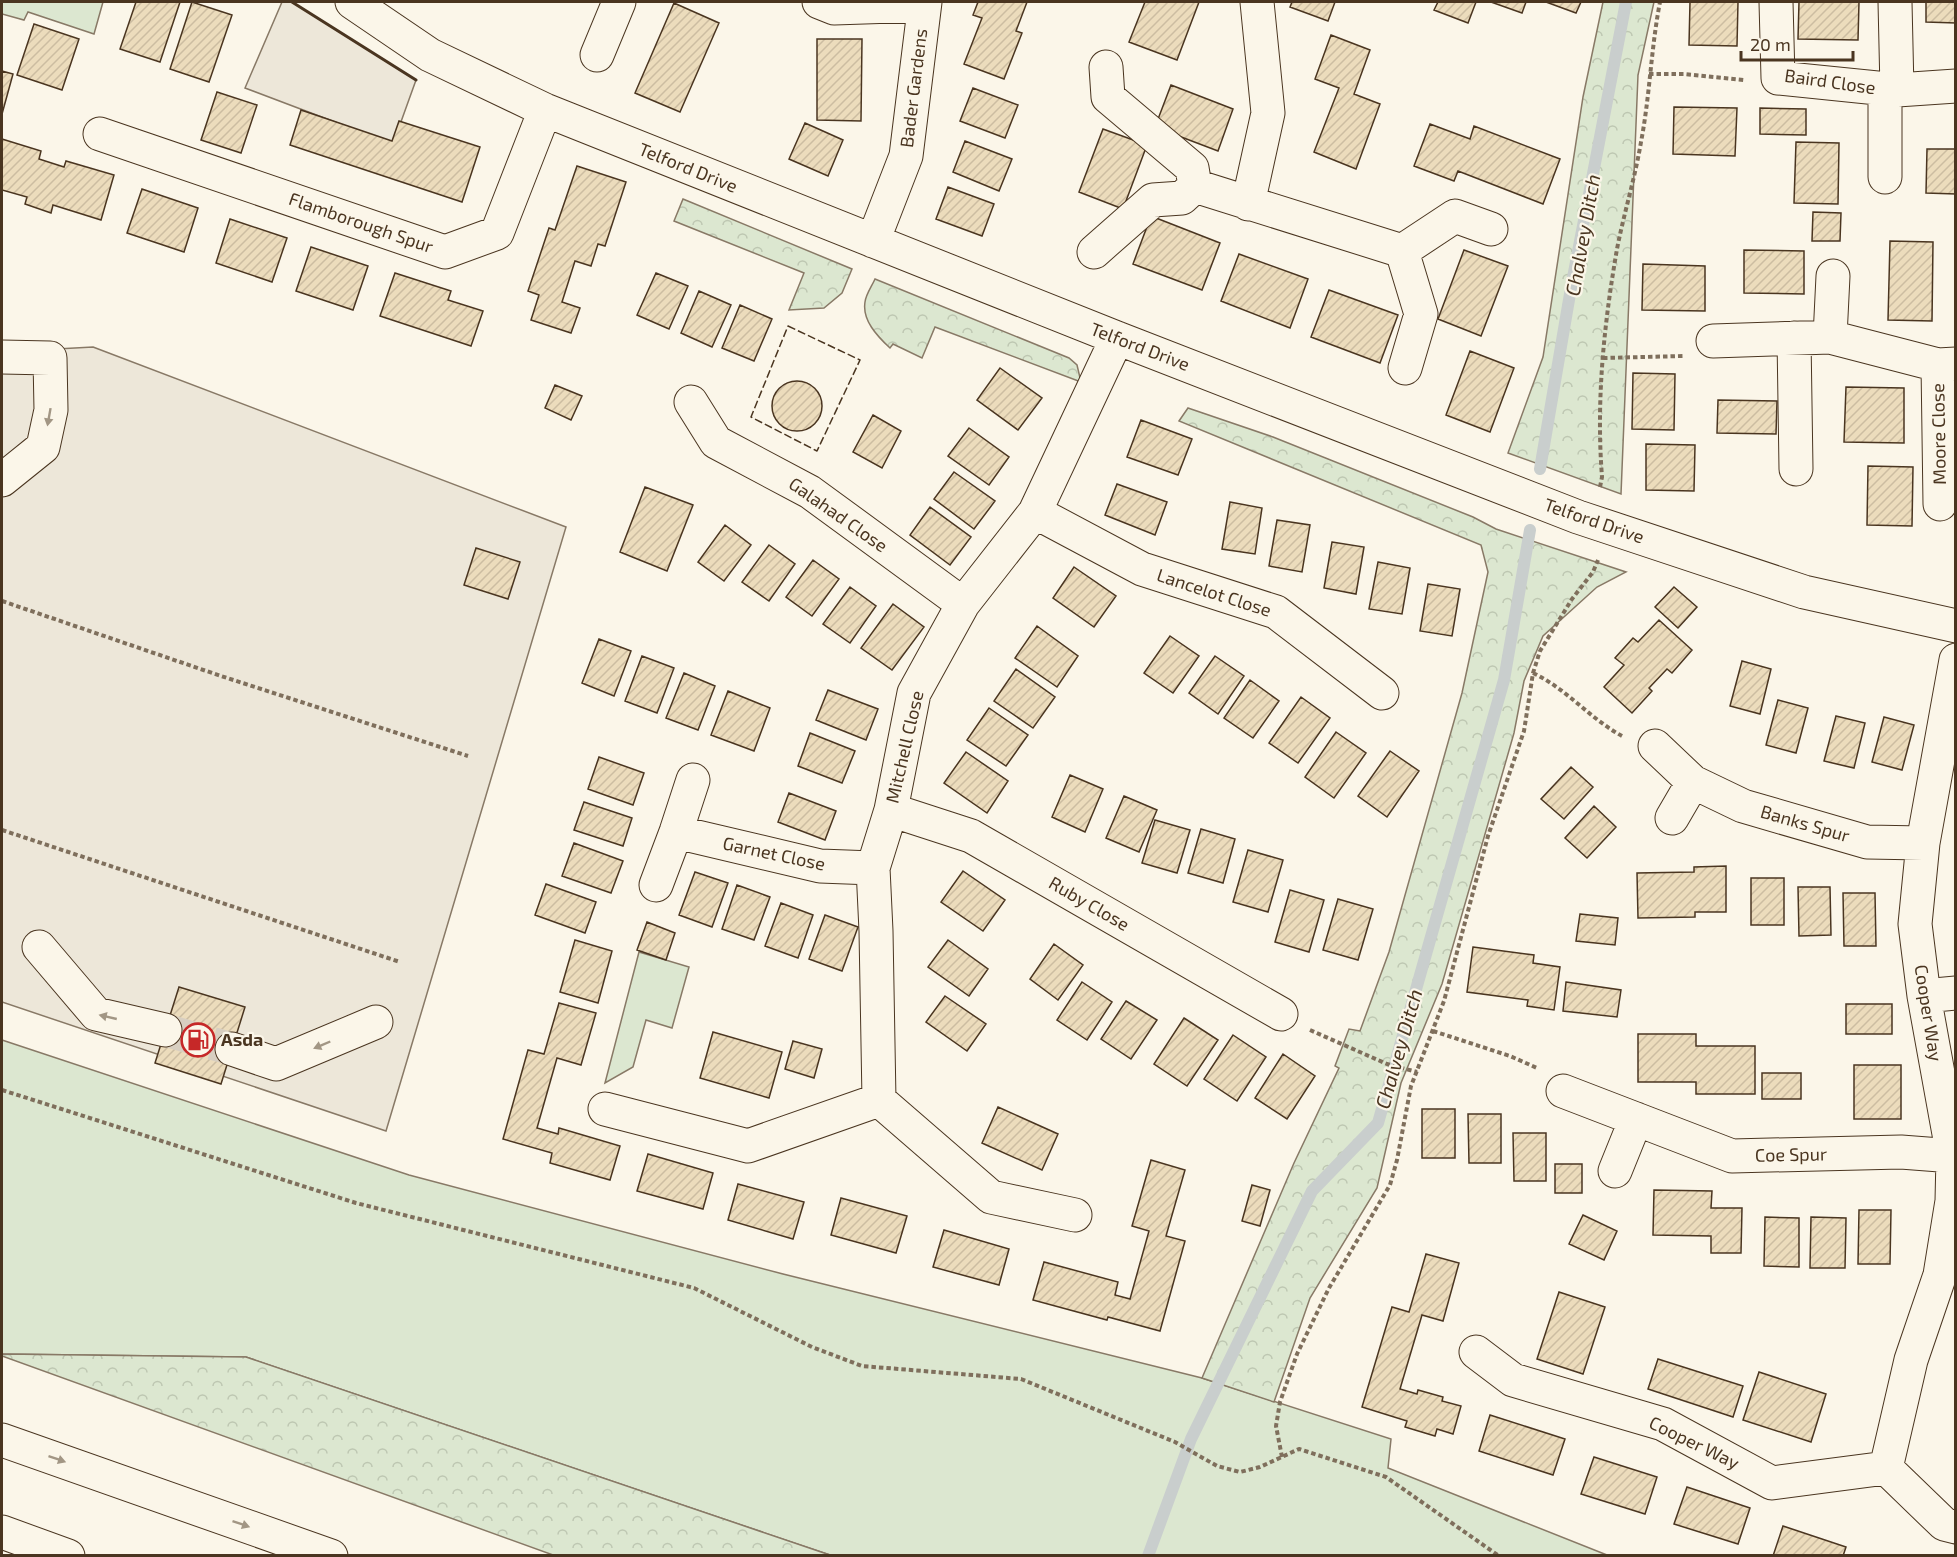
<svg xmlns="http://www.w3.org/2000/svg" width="1957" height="1557" font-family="'Exo 2',sans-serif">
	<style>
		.green { fill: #dce7d0; stroke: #887966; stroke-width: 1.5 }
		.forest { fill: url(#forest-crowns); stroke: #887966; stroke-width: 1.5 }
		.parking { fill: #ede7d9; stroke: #887966; stroke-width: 1.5 }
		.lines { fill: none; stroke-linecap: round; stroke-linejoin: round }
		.stream { stroke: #c9cecd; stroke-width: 12 }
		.building { fill: url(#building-hatch); stroke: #4a3520; stroke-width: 1.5 }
		.minor-tunnel { stroke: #d8cfc1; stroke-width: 33; stroke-dasharray: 33 16; stroke-linecap: butt }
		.minor-casing { stroke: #4a3520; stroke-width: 35 }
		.highway-casing { stroke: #4a3520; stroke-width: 35 }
		.path { stroke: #7f6f5c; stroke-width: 4; stroke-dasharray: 4.5 3; stroke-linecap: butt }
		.minor { stroke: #fbf6e9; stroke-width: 33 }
		.highway { stroke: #fbf6e9; stroke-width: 33 }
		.fence { stroke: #4a3520; stroke-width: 1.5; stroke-dasharray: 8 3; stroke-linecap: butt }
		.wall { stroke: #4a3520; stroke-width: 3 }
		.oneway { fill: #a29684 }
		.labels { text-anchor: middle; stroke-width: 4.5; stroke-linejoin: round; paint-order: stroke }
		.street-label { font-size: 18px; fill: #4a3520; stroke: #fbf6e9 }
		.poi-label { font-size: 18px; font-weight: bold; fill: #4a3520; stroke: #fbf6e9; text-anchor: start }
		.water-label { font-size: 20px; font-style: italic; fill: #4a3520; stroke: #fbf6e9 }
	</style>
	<defs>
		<pattern id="forest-crowns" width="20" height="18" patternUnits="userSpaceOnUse" patternTransform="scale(1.5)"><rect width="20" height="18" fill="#dce7d0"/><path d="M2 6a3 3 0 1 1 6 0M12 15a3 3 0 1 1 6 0" fill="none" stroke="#bec7b2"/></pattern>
		<pattern id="building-hatch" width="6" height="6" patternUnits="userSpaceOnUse" patternTransform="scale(1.5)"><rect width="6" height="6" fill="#ecdcbc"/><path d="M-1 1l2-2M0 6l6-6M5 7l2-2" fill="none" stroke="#ccbda1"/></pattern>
	</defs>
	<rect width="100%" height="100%" fill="#fbf6e9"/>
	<path class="green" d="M2 2H103L94 34 28 12 24 20 2 14Z
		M639 952 689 967 672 1028 646 1020 633 1067 605 1083Z
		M2 1040 409 1175 783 1274 1202 1378 1391 1439 1388 1468 1607 1555H830L246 1357 2 1354Z"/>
	<path class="forest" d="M1603 2H1654L1638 75 1621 494 1508 453 1543 357 1583 97Z
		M683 199 852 269 842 293 824 308 789 310 804 273 674 221Z
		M875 279 1069 358 1077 365 1081 382 935 327 922 358 893 344 890 348C877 336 862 320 865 302 866 294 872 286 875 279Z
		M1188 408 1273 437 1473 517 1496 529 1626 572 1597 587 1543 636 1524 681 1514 733 1442 984 1401 1083 1377 1188 1310 1298 1274 1402 1202 1378 1294 1163 1339 1068 1335 1066 1349 1029 1360 1031 1389 952 1462 693 1488 572 1481 545 1179 421Z
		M2 1354 246 1357 830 1555H553L2 1356Z"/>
	<path class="parking" d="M282 2H292L416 80 393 144 245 88Z
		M93 347 566 527 386 1131 2 1002V352Z"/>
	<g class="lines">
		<path class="stream" d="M1540 469 1571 288 1626 2
			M1148 1556 1191 1439 1312 1191 1378 1123 1504 680 1530 530"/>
	</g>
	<path class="building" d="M136 2H180L160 62 120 49Z
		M192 2 232 15 209 82 170 69Z
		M978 2H1027L1016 31 1022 33 1004 79 964 64 982 18 973 15Z
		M1145 2H1199L1177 60 1129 42Z
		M1292 2H1335L1328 21 1290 7Z
		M1438 2H1476L1468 23 1434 10Z
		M1491 2H1526L1522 13Z
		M1546 2H1581L1576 13Z
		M1690 2H1738L1737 46 1689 45Z
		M1799 2H1859L1858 40 1798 39Z
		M1926 2H1956V23L1926 22Z
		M674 3 719 23 680 112 635 93Z
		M34 24 79 39 62 90 17 75Z
		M1331 35 1370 50 1354 94 1380 104 1356 169 1314 152 1339 88 1315 79Z
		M817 39H862L861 121 817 120Z
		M2 71 13 74 2 114Z
		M1171 85 1233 109 1218 151 1155 127Z
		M973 88 1018 105 1005 138 960 121Z
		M217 92 257 105 241 153 201 140Z
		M1674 107 1737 108 1735 156 1673 154Z
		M1760 108 1806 109V135L1760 134Z
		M301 110 392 141 399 121 480 147 462 202 290 145Z
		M805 123 843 140 828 176 789 159Z
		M1430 124 1470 139 1474 126 1560 159 1543 204 1458 171 1454 181 1414 166Z
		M1103 129 1147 145 1123 209 1079 192Z
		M2 139 41 151 39 159 64 167 66 161 114 175 101 220 53 205 51 213 25 204 27 197 2 190Z
		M965 141 1012 159 999 191 953 172Z
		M1796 142 1839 143 1838 204 1794 203Z
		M1927 149H1956V194L1926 193Z
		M577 166 626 182 605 246 598 244 591 266 575 261 562 302 580 308 571 333 531 320 539 295 528 291 549 228 555 230Z
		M948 187 994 204 982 236 936 219Z
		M142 189 198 208 184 252 127 233Z
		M1813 212 1841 213 1840 241H1812Z
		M1151 216 1220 243 1202 290 1133 264Z
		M230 219 287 238 272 282 216 263Z
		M1890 241 1933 242 1932 321 1888 320Z
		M311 247 368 266 353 310 296 291Z
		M1464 250 1508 266 1481 336 1438 319Z
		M1744 250 1804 251V294L1744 293Z
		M1239 254 1308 279 1290 328 1221 301Z
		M1643 264 1705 266V311L1642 310Z
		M395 273 451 291 448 300 483 311 471 346 380 316Z
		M656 273 688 286 669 329 637 315Z
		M1329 290 1398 315 1380 363 1311 337Z
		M699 291 731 305 712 347 681 333Z
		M740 305 772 319 754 361 722 348Z
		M1470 351 1514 368 1490 432 1446 415Z
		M1000 368 1042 398 1018 430 977 400Z
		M1633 373 1675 374 1674 430 1632 429Z
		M772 406a25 25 0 1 1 50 0a25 25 0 1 1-50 0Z
		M555 385 582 396 571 420 545 408Z
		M1846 387 1904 388V443L1844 442Z
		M1718 400 1777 401 1776 434 1717 433Z
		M873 415 901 431 882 468 853 452Z
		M1141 420 1192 439 1178 475 1127 457Z
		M969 428 1009 457 989 485 948 456Z
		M1646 444 1695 445 1694 491 1646 490Z
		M1868 466 1913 467 1912 526 1867 525Z
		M954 472 995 501 974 529 934 499Z
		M1117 484 1167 502 1155 535 1105 515Z
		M645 487 693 505 667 571 620 552Z
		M1230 502 1262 508 1255 554 1222 549Z
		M930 507 971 537 950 565 910 535Z
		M1277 520 1310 525 1302 572 1269 566Z
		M725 525 751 545 724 581 698 562Z
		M1332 542 1364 547 1356 594 1324 588Z
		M769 545 795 564 769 601 742 582Z
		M476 548 520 562 508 599 464 585Z
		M813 560 839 579 812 616 786 597Z
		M1378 562 1410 568 1402 614 1369 609Z
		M1074 567 1116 596 1094 627 1053 598Z
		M1428 584 1460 589 1452 636 1420 631Z
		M850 587 876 606 850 643 823 624Z
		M1674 587 1697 607 1678 628 1655 607Z
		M893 604 924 627 892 670 861 648Z
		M1659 620 1692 650 1672 673 1667 669 1649 688 1652 691 1632 713 1604 687 1624 665 1615 658 1633 638 1638 642Z
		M1037 626 1078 656 1057 687 1015 658Z
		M1170 636 1199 656 1173 693 1144 673Z
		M599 639 631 651 614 696 582 683Z
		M642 656 674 668 657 713 625 701Z
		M1215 656 1244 676 1218 714 1189 693Z
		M1742 661 1771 669 1760 714 1730 706Z
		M1016 669 1055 697 1033 728 994 701Z
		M684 673 715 686 698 730 666 718Z
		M1250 680 1279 701 1253 738 1224 718Z
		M828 690 878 709 866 740 816 720Z
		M728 691 770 708 754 751 711 735Z
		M1301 697 1330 718 1298 763 1269 743Z
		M1778 700 1808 708 1796 753 1766 745Z
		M989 708 1028 735 1006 766 967 740Z
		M1836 716 1865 723 1854 768 1824 761Z
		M1884 717 1914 725 1902 770 1872 762Z
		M1336 732 1366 753 1334 798 1305 777Z
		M810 733 855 751 842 783 798 766Z
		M1390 751 1419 771 1387 817 1358 796Z
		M966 752 1008 781 987 813 944 783Z
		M599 757 644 773 633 805 588 789Z
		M1571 767 1593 787 1564 819 1541 799Z
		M1070 775 1103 789 1085 832 1052 817Z
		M789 793 836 811 825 840 778 822Z
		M1124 796 1157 810 1139 852 1106 838Z
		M584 802 632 818 623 846 574 830Z
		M1594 806 1616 827 1587 858 1565 838Z
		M1155 820 1190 830 1177 873 1142 863Z
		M1201 829 1235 839 1223 883 1188 873Z
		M574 843 623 861 611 893 562 876Z
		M1248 850 1283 860 1268 912 1233 902Z
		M1726 866V912H1695V917L1638 918 1637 873 1694 872V867Z
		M963 871 1005 900 983 931 941 902Z
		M695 872 728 883 712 927 679 915Z
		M1751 878H1784V925H1751Z
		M546 884 596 902 585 933 535 915Z
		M737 885 770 897 754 940 722 929Z
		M1798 887H1830L1831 935 1799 936Z
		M1290 890 1324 900 1309 952 1275 942Z
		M1843 893H1875L1876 946H1844Z
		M1338 899 1373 909 1358 960 1323 950Z
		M781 903 813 915 798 958 765 946Z
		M1580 914 1618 918 1615 945 1576 941Z
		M825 915 858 927 842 971 809 959Z
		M647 922 675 933 666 960 637 950Z
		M575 940 612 951 598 1003 560 992Z
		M948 940 988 969 969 996 928 967Z
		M1054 944 1083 965 1058 1000 1030 979Z
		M1473 947 1534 955 1533 963 1560 967 1554 1010 1527 1006 1528 1000 1467 992Z
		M1082 982 1112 1002 1087 1040 1057 1020Z
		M1566 982 1621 990 1617 1017 1563 1011Z
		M179 987 245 1007 221 1084 155 1063Z
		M945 996 986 1024 967 1051 926 1022Z
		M1126 1001 1157 1020 1131 1059 1101 1039Z
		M559 1003 596 1013 581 1065 557 1058 537 1128 558 1134 559 1128 620 1146 610 1180 550 1163 552 1153 503 1139 528 1050 544 1054Z
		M1846 1004H1892V1034H1846Z
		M1184 1018 1218 1040 1187 1086 1154 1064Z
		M713 1032 782 1052 769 1098 700 1078Z
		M1638 1034H1696V1046H1755V1094H1696V1082H1638Z
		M1233 1035 1266 1057 1237 1101 1204 1079Z
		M793 1041 822 1049 814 1078 785 1069Z
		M1283 1054 1315 1076 1287 1119 1255 1098Z
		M1854 1065H1901V1119H1854Z
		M1762 1073H1801V1099H1762Z
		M998 1107 1058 1134 1042 1170 982 1143Z
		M1422 1109H1455V1158H1422Z
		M1468 1114H1501V1163H1469Z
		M1513 1133H1546V1181H1514Z
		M648 1154 713 1173 703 1209 637 1191Z
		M1151 1160 1185 1170 1166 1236 1185 1241 1160 1331 1108 1317 1107 1320 1033 1300 1044 1262 1118 1282 1115 1295 1130 1299 1149 1231 1132 1226Z
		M1555 1164H1582V1193H1555Z
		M738 1184 804 1202 793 1239 728 1220Z
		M1252 1185 1270 1190 1260 1226 1242 1221Z
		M1654 1190 1712 1191 1711 1208H1742L1741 1253H1711V1236L1653 1235Z
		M841 1198 907 1216 896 1253 831 1235Z
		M1859 1210H1891L1890 1264H1858Z
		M1583 1215 1617 1231 1604 1260 1569 1244Z
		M1765 1217 1799 1218V1267L1764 1266Z
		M1811 1217 1846 1218 1845 1268H1810Z
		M944 1230 1009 1249 999 1285 933 1267Z
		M1426 1254 1459 1263 1443 1321 1422 1315 1400 1389 1417 1394 1418 1390 1443 1397 1442 1401 1461 1406 1453 1434 1437 1429 1435 1436 1405 1427 1407 1421 1362 1407 1392 1307 1409 1312Z
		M1559 1292 1605 1307 1583 1374 1537 1359Z
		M1658 1359 1743 1386 1733 1417 1648 1389Z
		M1759 1372 1826 1394 1811 1442 1743 1420Z
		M1490 1415 1565 1439 1553 1475 1479 1451Z
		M1594 1457 1657 1477 1645 1514 1581 1494Z
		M1687 1487 1750 1508 1738 1544 1674 1524Z
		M1783 1526 1846 1547 1843 1556H1773Z"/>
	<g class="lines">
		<path class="minor-tunnel" d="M165 1030 232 1049"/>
		<g class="minor-casing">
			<path id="minor" d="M352 2 430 55 545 110 1117 338 1578 517 1804 592 1956 626
				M819 2 834 8 924 5
				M1776 2 1778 78 1897 90 1956 86
				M1895 2 1897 90
				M597 55 619 2
				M1106 67 1108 97 1192 168 1195 186
				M1885 89V177
				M100 134 445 252 497 233 545 110
				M1195 186 1402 251 1455 216 1491 229
				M1248 204 1268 113 1257 2
				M873 241 906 156 925 2
				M1402 251 1421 314 1405 368
				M1094 252 1153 200 1182 198 1195 186
				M1830 337 1833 276
				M1794 338 1796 469
				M1713 341 1830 337 1938 365 1956 364
				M2 357 50 358 51 410 43 447 2 480
				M1938 365 1940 504
				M691 402 716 442 810 492 963 604
				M1035 512 1142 569 1276 612 1382 693
				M1956 660 1923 843 1915 924 1924 996 1953 1156 1952 1201 1940 1275 1911 1360 1886 1468 1944 1524 1956 1527
				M1655 746 1693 782 1743 806 1867 842 1923 843
				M891 810 971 836 1281 1014
				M1672 818 1693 782
				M676 832 820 866 873 868
				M656 885 676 832 693 780
				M39 947 96 1014 165 1030
				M1924 996 1956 993
				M232 1049 276 1064 376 1022
				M1563 1091 1732 1156 1901 1152 1953 1156
				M879 1100 876 931 873 868 891 810 914 693 963 604 1035 512 1117 338
				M605 1109 748 1146 879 1100 991 1197 1075 1215
				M1615 1171 1636 1119
				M1476 1352 1513 1380 1663 1424 1772 1483 1886 1468"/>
		</g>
		<g class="highway-casing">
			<path id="highway" d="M2 1440 331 1556
				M2 1532 68 1556"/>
		</g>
		<path class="path" d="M1649 74H1684L1744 80
			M1603 358 1683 356
			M1600 487 1602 477C1596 400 1604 324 1617 249 1624 213 1635 178 1641 142 1650 95 1651 48 1660 2
			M2 601 221 676 468 756
			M1533 673C1567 689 1589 718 1622 736
			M2 830 400 962
			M1310 1030 1387 1064 1417 1072
			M1433 1031 1510 1056 1537 1068
			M2 1090 356 1203 694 1288 812 1347 862 1366 1021 1379 1175 1442 1217 1466 1240 1472 1260 1467 1299 1449 1386 1477 1499 1556
			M1282 1457 1276 1426 1280 1402 1297 1354 1329 1288 1390 1185 1397 1160 1411 1086 1444 1001 1488 836 1524 731 1533 673 1540 651 1572 599 1593 572 1598 560"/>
		<use href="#minor" class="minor"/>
		<use href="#highway" class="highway"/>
		<path class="fence" d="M788 326 860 360 817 451 751 417Z"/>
		<path class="wall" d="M292 2 416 80"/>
	</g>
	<defs><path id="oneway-solid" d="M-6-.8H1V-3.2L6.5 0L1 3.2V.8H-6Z" transform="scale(1.5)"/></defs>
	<g class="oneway">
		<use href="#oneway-solid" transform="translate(49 417) rotate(100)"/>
		<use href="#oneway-solid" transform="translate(108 1017) rotate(-167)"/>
		<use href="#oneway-solid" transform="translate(322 1045) rotate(157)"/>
		<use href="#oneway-solid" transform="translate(57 1459) rotate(19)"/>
		<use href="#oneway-solid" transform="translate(241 1524) rotate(19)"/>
	</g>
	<defs>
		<g id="fuel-ring" transform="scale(1.725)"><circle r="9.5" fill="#fbf6e9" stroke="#c62828" stroke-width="1.5"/><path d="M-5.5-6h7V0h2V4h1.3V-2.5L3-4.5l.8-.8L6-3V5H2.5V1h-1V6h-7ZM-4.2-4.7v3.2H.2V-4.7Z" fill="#c62828"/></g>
	</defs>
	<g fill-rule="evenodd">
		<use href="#fuel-ring" x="198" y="1040"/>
	</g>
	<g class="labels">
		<g class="street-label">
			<text transform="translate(1830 82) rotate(8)" y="6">Baird Close</text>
			<text transform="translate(914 88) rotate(-83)" y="6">Bader Gardens</text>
			<text transform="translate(688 168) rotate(22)" y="6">Telford Drive</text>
			<text transform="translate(361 223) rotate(19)" y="6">Flamborough Spur</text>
			<text transform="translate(1140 347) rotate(21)" y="6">Telford Drive</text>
			<text transform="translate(1939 434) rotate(-91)" y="6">Moore Close</text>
			<text transform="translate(838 515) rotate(35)" y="6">Galahad Close</text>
			<text transform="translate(1594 521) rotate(19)" y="6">Telford Drive</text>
			<text transform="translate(1214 593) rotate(18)" y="6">Lancelot Close</text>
			<text transform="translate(905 747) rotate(-77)" y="6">Mitchell Close</text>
			<text transform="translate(1805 824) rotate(16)" y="6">Banks Spur</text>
			<text transform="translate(774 854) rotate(12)" y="6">Garnet Close</text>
			<text transform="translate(1089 904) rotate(30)" y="6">Ruby Close</text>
			<text transform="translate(1928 1013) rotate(81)" y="6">Cooper Way</text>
			<text transform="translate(1791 1155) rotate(-1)" y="6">Coe Spur</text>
			<text transform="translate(1694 1443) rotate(26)" y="6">Cooper Way</text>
		</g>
		<g class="poi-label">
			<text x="221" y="1046">Asda</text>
		</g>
		<g class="water-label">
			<text transform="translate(1583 235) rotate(-80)" y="7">Chalvey Ditch</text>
			<text transform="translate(1399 1049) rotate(-74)" y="7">Chalvey Ditch</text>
		</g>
	</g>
	<rect width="1957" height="1557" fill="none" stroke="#4a3520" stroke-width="6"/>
	<path d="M1741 51v9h112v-9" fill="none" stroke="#4a3520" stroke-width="3"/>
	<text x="1750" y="51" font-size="18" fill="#4a3520" stroke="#fbf6e9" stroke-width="4.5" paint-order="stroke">20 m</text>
</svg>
